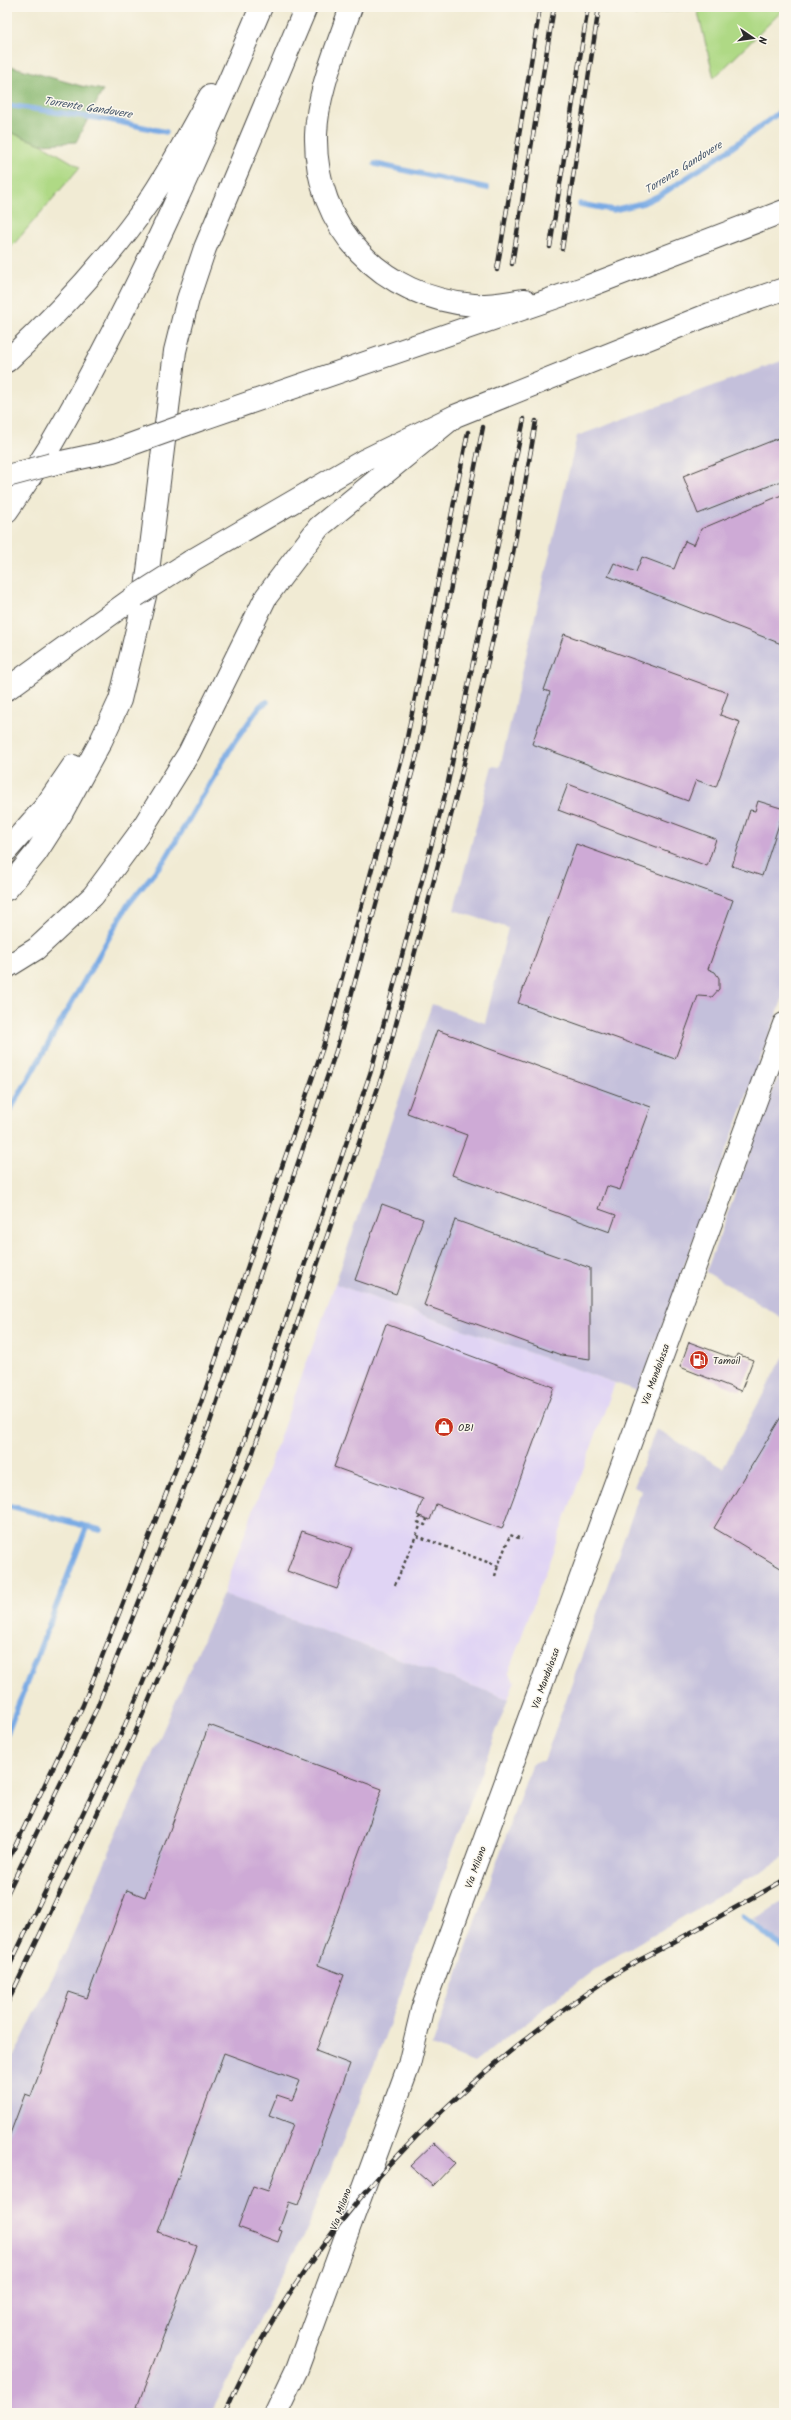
<svg xmlns="http://www.w3.org/2000/svg" width="791" height="2420" font-family="Kalam,sans-serif">
	<style>
		.built { fill: #e0d4f4 }
		.industrial { fill: #c4c0db }
		.green { fill: #afd985; stroke: #6d8258 }
		.forest { fill: #8bb972; stroke: #5b724e }
		.lines { fill: none; stroke-linecap: round; stroke-linejoin: round }
		.stream { stroke: #79aae4; stroke-width: 5.5 }
		.building { fill: #ceaad6 }
		.secondary-casing { stroke: #494844; stroke-width: 24 }
		.trunk-casing { stroke: #494844; stroke-width: 24 }
		.path { stroke: #494844; stroke-width: 2.5; stroke-dasharray: 3 3; stroke-linecap: butt }
		.secondary { stroke: #fff; stroke-width: 22 }
		.trunk { stroke: #fff; stroke-width: 22 }
		.rail-casing { stroke: #2b2b2b; stroke-width: 4.5 }
		.rail { stroke: #fbf7ec; stroke-width: 3; stroke-dasharray: 9; stroke-linecap: butt }
		.trunk-bridge-casing { stroke: #494844; stroke-width: 24; stroke-linecap: butt }
		.trunk-bridge { stroke: #fff; stroke-width: 22 }
		.labels { text-anchor: middle; stroke-width: 3; stroke-linejoin: round; paint-order: stroke }
		.poi-label { font-size: 10px; fill: #2b2b2b; stroke: #fbf7ec; text-anchor: start }
		.street-label { font-size: 10px; fill: #2b2b2b; stroke: #fbf7ec }
		.water-label { font-size: 11px; font-style: italic; fill: #46576c; stroke: #fbf7ec }
	</style>
	<rect width="100%" height="100%" fill="#fbf7ec"/>
	<filter id="ink" filterUnits="userSpaceOnUse"><feTurbulence type="fractalNoise" baseFrequency=".025" numOctaves="2"/><feDisplacementMap in="SourceGraphic" scale="8" xChannelSelector="R" yChannelSelector="G"/><feConvolveMatrix kernelMatrix="1 2 1 2 8 2 1 2 1" color-interpolation-filters="sRGB"/></filter>
	<filter id="wash" filterUnits="userSpaceOnUse"><feTurbulence type="fractalNoise" baseFrequency=".012" numOctaves="4" result="noise"/><feDisplacementMap in="SourceGraphic" scale="16" xChannelSelector="R" yChannelSelector="G"/><feGaussianBlur stdDeviation="0.9" result="paint"/><feColorMatrix in="noise" values="0 0 0 0 0 0 0 0 0 0 0 0 0 0 0 0 0 1.4 0 .05"/><feComposite in="paint" operator="in"/></filter>
	<g filter="url(#wash)">
		<rect width="100%" height="100%" fill="#f1ebd4"/>
		<path class="built" d="M335 1284 615 1383 508 1673 515 1681 508 1699 223 1594Z"/>
		<path class="industrial" d="M784 360V995L638 1391 335 1284 432 1004 485 1023 508 928 454 910 492 766 500 767 577 436Z
			M784 1061V1319L706 1272Z
			M784 1356V1858L599 1966 474 2063 432 2046 531 1765 535 1762 544 1761 641 1491 634 1487 656 1429 723 1468Z
			M223 1594 508 1699 378 2055 303 2236 211 2413H7V2070L67 1948Z
			M784 1901V1945L764 1931 753 1919Z"/>
		<path class="green" d="M636 7H784V9L714 78 697 8 635 15Z
			M7 131 41 144 80 167 7 252Z"/>
		<path class="forest" d="M7 65 81 86 103 90 76 142 41 144 7 131Z"/>
		<g class="lines">
			<path class="stream" d="M7 105 110 120 166 132
				M375 164 487 188
				M580 204 613 210 643 203 662 194 730 149 784 109
				M7 1116 127 906 166 858 232 746 260 706 267 702
				M7 1505 100 1530
				M7 1734 87 1526
				M743 1917 784 1948"/>
		</g>
		<g id="blocks">
			<path class="building" d="M784 436V480L698 514 683 476Z
				M784 494V645L608 576 614 563 636 572 642 557 674 569 685 541 694 545 701 529Z
				M564 634 728 693 720 715 740 722 716 787 696 780 688 801 532 744 550 692 544 690Z
				M568 784 716 839 707 866 558 810Z
				M758 801 784 809 762 876 732 866 750 810 755 811Z
				M576 844 733 900 708 969 715 972 719 978V989L712 997 698 996 675 1059 518 1003Z
				M437 1030 651 1107 620 1190 607 1186 599 1209 616 1215 610 1232 452 1175 467 1135 407 1113Z
				M382 1204 423 1219 396 1294 355 1280Z
				M455 1220 590 1268V1359L561 1355 424 1305Z
				M386 1324 554 1387 502 1529 436 1504 430 1520 417 1515 423 1499 334 1467Z
				M689 1342 735 1359 737 1354 753 1360 741 1391 680 1367Z
				M784 1412V1570L714 1528Z
				M302 1531 352 1548 337 1589 287 1571Z
				M209 1725 382 1789 318 1965 344 1975 316 2051 350 2064 298 2205 289 2202 279 2230 282 2231 278 2242 238 2227 253 2186 268 2191 293 2124 269 2115 277 2095 292 2100 300 2081 224 2053 158 2232 197 2246 137 2407 153 2413H7V2142L25 2094 31 2096 69 1992 87 1998 127 1890 145 1897Z
				M434 2143 455 2163 433 2186 410 2166Z"/>
		</g>
	</g>
	<g filter="url(#ink)">
		<use href="#blocks" fill-opacity="0" stroke="#494844" stroke-width="1"/>
		<g class="lines">
			<g class="secondary-casing">
				<path id="secondary" d="M276 2413 297 2369 409 2065 422 2010 784 1024"/>
			</g>
			<g class="trunk-casing">
				<path id="trunk" d="M351 7C337 48 317 92 316 135 314 228 382 298 474 305 490 306 509 302 525 300
					M7 361C51 320 92 277 129 229 160 189 185 141 210 96
					M202 419 589 286 784 211
					M52 464 113 451 146 439
					M7 511C22 489 38 466 52 443 133 304 198 155 261 7
					M191 561 363 461 455 416 710 314 784 289
					M7 689 136 596
					M7 850 45 807 73 766
					M7 889 36 853 61 814 101 741 120 700 145 596 175 351 188 299 205 248 306 7
					M7 967 36 949 93 896 138 835 189 753 266 597 319 527 455 416"/>
			</g>
			<path class="path" d="M420 1516 418 1522 425 1525 427 1519
				M417 1536 498 1566 510 1535 522 1539
				M495 1576 498 1566
				M395 1585 421 1524"/>
			<use href="#secondary" class="secondary"/>
			<use href="#trunk" class="trunk"/>
			<g class="rail-casing">
				<path id="rail" d="M550 247 588 7
					M562 249 599 7
					M512 264 554 7
					M497 270 540 7
					M7 1863 83 1705 195 1420 323 1047 405 748 468 432
					M7 1894 96 1710 209 1425 336 1051 418 751 483 427
					M7 1971 122 1732 241 1450 371 1071 447 787 524 419
					M7 2004 133 1738 252 1455 383 1073 458 789 513 553 536 421
					M225 2413C305 2231 448 2086 611 1977 629 1964 650 1955 670 1944 708 1923 746 1902 784 1880"/>
			</g>
			<use href="#rail" class="rail"/>
			<g class="trunk-bridge-casing">
				<path id="trunk-bridge" d="M146 439 202 419
					M7 476 52 464
					M136 596 191 561"/>
			</g>
			<use href="#trunk-bridge" class="trunk-bridge"/>
		</g>
	</g>
	<defs>
		<g id="fuel-disc" transform="scale(1)"><circle r="9.5" fill="#c8321e" stroke="#fbf7ec"/><path d="M-5.5-6h7V0h2V4h1.3V-2.5L3-4.5l.8-.8L6-3V5H2.5V1h-1V6h-7ZM-4.2-4.7v3.2H.2V-4.7Z" fill="#fff"/></g>
		<g id="shop-disc" transform="scale(1)"><circle r="9.5" fill="#c8321e" stroke="#fbf7ec"/><path d="M-5-2.5h2.3a2.7 3.5 0 0 1 5.4 0H5L5.5 6h-11ZM-1.5-2.5h3a1.5 2.3 0 0 0-3 0Z" fill="#fff"/></g>
	</defs>
	<g fill-rule="evenodd">
		<use href="#fuel-disc" x="699" y="1360"/>
		<use href="#shop-disc" x="444" y="1427"/>
	</g>
	<g class="labels">
		<g class="poi-label">
			<text x="713" y="1364">Tamoil</text>
			<text x="458" y="1431">OBI</text>
		</g>
		<g class="street-label">
			<text transform="translate(655 1374) rotate(-70)" y="4">Via Mandolossa</text>
			<text transform="translate(545 1678) rotate(-70)" y="4">Via Mandolossa</text>
			<text transform="translate(475 1867) rotate(-70)" y="4">Via Milano</text>
			<text transform="translate(340 2209) rotate(-70)" y="4">Via Milano</text>
		</g>
		<g class="water-label">
			<text transform="translate(88 107) rotate(9)" y="4">Torrente Gandovere</text>
			<text transform="translate(683 167) rotate(-32)" y="4">Torrente Gandovere</text>
		</g>
	</g>
	<rect width="791" height="2420" fill="none" stroke="#fbf7ec" stroke-width="24"/>
	<g transform="translate(753 38) rotate(103)" stroke="#fbf7ec" stroke-width="3" paint-order="stroke">
	<path d="M0-3L7 15L0 10L-7 15Z" fill="#2b2b2b"/>
	<text y="-6" font-size="11" font-weight="bold" text-anchor="middle" fill="#2b2b2b">N</text>
	</g>
</svg>
